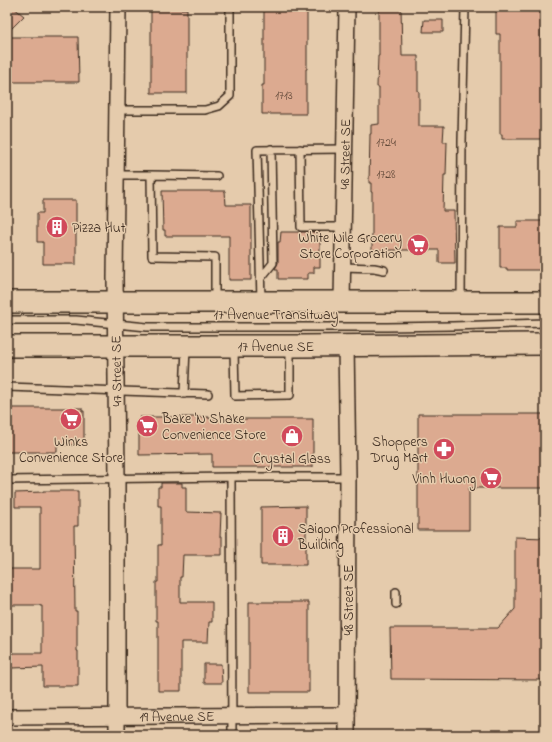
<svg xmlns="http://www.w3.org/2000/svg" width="552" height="742" font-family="'Indie Flower',sans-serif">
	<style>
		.building { fill: #dcaa90; stroke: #3b2a1e }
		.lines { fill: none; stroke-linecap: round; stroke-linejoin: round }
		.service-casing { stroke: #3b2a1e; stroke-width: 10 }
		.minor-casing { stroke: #3b2a1e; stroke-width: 18 }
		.secondary-casing { stroke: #3b2a1e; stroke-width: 24 }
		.service { stroke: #e5cbac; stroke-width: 7 }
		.minor { stroke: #e5cbac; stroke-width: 15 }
		.secondary { stroke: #e5cbac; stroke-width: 21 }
		.labels { text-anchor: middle; stroke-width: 3; stroke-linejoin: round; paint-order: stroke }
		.number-label { font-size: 12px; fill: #634a3a }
		.street-label { font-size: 14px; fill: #3b2a1e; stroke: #e5cbac }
		.poi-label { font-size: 14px; fill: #3b2a1e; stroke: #e5cbac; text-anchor: start }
	</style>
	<rect width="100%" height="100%" fill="#e5cbac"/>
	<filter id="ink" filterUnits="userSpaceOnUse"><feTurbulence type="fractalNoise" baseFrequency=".025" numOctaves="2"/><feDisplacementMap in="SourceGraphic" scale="8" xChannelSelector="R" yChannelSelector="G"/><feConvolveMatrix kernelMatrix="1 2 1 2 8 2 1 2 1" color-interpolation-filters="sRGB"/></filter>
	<g filter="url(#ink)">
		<path class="building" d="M7 7H13L24 16 7 33Z
			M264 7H307V69H306V114H262V85H264Z
			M379 7H401L402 56H418V91H419V126H444L443 142H447L446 175H444L443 211H454L455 263H439V250H372V192H371V183H369L370 134H371V125L379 124V87H377L378 56H379Z
			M496 7H541V38L542 43H543L544 134H542V139H502V134H500V34H496Z
			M151 9H187V93H151Z
			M424 20H443V32H423Z
			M7 37H78L79 82H7Z
			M162 191H225L226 205H251V280H229V236H165V230H163Z
			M43 200H76V264H43V242H37V213H43Z
			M517 221H545V270H507V268H500V227H517Z
			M281 232H320V267H314V273H308V279H278V269H275L278 263V242H280Z
			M7 408H82V411H84V445H57V452H7Z
			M418 414H545V488H469V530H418Z
			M140 417H209V419H313V467H212V454L139 455V420H140Z
			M161 483H182V487H186V512L221 513 220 537H222V555H183L182 577H180V602H212V622H209L208 642H181V691H158V621H156V582H158V545H161V506H158V487H161Z
			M43 491H78V526H74L75 611H77V651H78V686H43V667L11 668V653H42V606H40V605H9V569H40V507H15V493L43 492Z
			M306 506V565H261V507Z
			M515 537 545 538V680L391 679 390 628H498L515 609Z
			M249 602H309V692H249Z
			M204 664H221L222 683H204Z"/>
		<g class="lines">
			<g class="service-casing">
				<path id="service" d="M117 110H205L219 106 230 96V7
					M300 149 301 227H343
					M117 175H151L152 256 215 257V300
					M151 175 217 176
					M343 267 374 268 384 270
					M261 278 273 263 271 149
					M261 300 257 150 344 149
					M461 300 462 141 465 7
					M7 320H76L147 327H387L453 326 545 323
					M234 349 235 396 290 395V348
					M7 387 208 394
					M184 394 186 348
					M231 477 232 735
					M7 480 231 477H348
					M396 604V592"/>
			</g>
			<g class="minor-casing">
				<g id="minor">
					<path id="s1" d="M342 302 347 7"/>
					<path d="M346 345 348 477 347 735"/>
					<path id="s2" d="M7 717 347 715"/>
					<path d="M117 735V479L115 278 118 7"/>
				</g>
			</g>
			<g class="secondary-casing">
				<g id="secondary">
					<path d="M7 302H545"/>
					<path id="s3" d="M7 346H299L545 344"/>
				</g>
			</g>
			<use href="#service" class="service"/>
			<use href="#minor" class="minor"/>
			<use href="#secondary" class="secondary"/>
		</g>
	</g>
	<defs>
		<g id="building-disc" transform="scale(1.15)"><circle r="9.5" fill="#d1495b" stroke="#e5cbac"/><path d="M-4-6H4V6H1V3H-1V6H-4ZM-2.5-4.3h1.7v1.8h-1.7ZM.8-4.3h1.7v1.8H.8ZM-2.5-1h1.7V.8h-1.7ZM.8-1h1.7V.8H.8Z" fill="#fff"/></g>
		<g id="supermarket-disc" transform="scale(1.15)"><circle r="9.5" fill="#d1495b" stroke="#e5cbac"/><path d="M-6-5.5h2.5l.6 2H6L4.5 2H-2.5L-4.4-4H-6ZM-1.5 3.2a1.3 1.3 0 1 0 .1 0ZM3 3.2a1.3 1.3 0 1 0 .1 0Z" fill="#fff"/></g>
		<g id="shop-disc" transform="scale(1.15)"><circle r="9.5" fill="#d1495b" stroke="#e5cbac"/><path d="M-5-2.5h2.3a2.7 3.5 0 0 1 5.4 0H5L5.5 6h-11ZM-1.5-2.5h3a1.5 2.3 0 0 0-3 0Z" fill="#fff"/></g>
		<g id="pharmacy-disc" transform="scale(1.15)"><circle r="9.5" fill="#d1495b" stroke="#e5cbac"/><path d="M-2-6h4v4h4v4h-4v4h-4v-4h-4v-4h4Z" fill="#fff"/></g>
	</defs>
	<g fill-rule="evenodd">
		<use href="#building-disc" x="57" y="227"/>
		<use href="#supermarket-disc" x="418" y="245"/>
		<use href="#supermarket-disc" x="71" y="419"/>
		<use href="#supermarket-disc" x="147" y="426"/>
		<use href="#shop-disc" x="292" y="436"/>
		<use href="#pharmacy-disc" x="444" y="449"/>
		<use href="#supermarket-disc" x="491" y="478"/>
		<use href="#building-disc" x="283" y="536"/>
	</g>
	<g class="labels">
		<g class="number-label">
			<text x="284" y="99">1713</text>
			<text x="386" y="146">1724</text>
			<text x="386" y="178">1728</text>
		</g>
		<g class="street-label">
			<text dy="5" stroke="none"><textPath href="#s1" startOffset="148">48 Street SE</textPath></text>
			<text x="276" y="319">17 Avenue Transitway</text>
			<text dy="5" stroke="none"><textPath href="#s3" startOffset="269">17 Avenue SE</textPath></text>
			<text transform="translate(116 371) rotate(-91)" y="5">47 Street SE</text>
			<text transform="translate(348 600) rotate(-90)" y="5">48 Street SE</text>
			<text dy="5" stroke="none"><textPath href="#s2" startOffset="170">19 Avenue SE</textPath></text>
		</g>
		<g class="poi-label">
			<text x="72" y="232">Pizza Hut</text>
			<text x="402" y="242" text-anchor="end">White Nile Grocery<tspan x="402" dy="16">Store Corporation</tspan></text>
			<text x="162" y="423">Bake 'N Shake<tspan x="162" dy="16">Convenience Store</tspan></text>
			<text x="71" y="446" text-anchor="middle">Winks<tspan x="71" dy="16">Convenience Store</tspan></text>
			<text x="428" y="446" text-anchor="end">Shoppers<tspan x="428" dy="16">Drug Mart</tspan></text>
			<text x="292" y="463" text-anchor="middle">Crystal Glass</text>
			<text x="476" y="483" text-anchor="end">Vinh Huong</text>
			<text x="298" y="533">Saigon Professional<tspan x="298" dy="16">Building</tspan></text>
		</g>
	</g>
	<rect width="552" height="742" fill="none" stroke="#e5cbac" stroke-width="24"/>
	<rect x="12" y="12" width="528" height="718" fill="none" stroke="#3b2a1e" stroke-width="1.5" filter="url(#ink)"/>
</svg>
